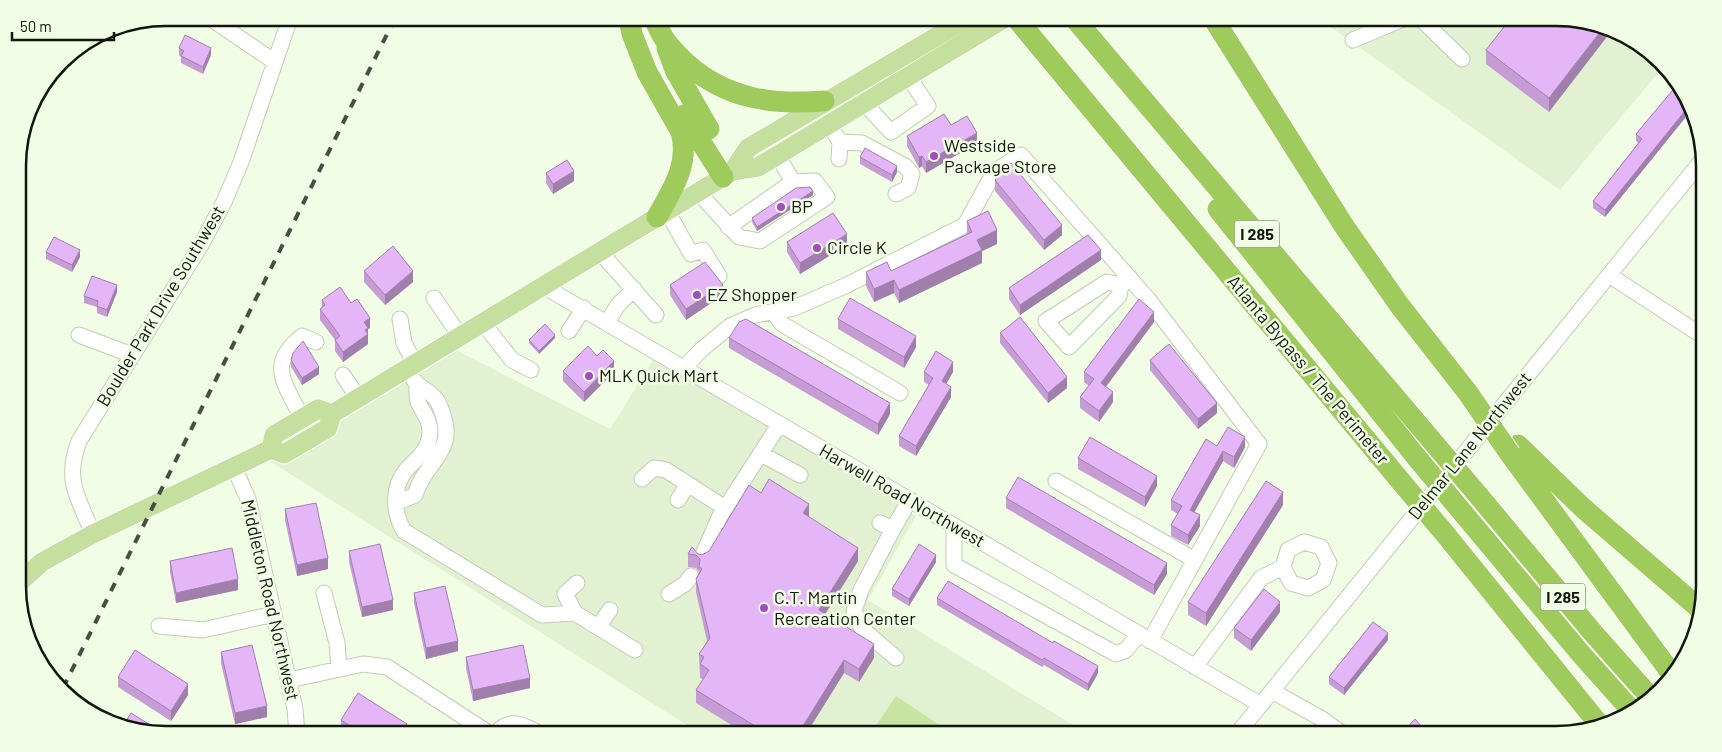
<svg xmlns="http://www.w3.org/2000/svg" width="1722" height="752" font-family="Barlow,sans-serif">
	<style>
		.built { fill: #e2f1d1 }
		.green { fill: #c8e4a3 }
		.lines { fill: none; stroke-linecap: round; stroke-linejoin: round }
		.minor-casing { stroke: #c1ccb4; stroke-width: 17 }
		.major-casing { stroke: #fff; stroke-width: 21 }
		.highway-casing { stroke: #fff; stroke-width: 23 }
		.minor { stroke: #fff; stroke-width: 15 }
		.major { stroke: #c5e09e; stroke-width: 19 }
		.highway { stroke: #9fcb5d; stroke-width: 21 }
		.rail { stroke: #484e41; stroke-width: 4; stroke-dasharray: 9 9; stroke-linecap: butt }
		.highway-bridge-casing { stroke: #fff; stroke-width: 23; stroke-linecap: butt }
		.highway-bridge { stroke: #9fcb5d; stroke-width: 21 }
		.wall { fill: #c59dd4 }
		.shaded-wall { fill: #a07fad }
		.building { fill: #e5b6f7; stroke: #a07fad }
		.poi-dot { fill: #a14dbc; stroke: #f1fde4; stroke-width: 2 }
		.labels { text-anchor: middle; stroke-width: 5; stroke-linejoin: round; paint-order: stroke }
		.shield { fill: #f1fde4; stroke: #555b4e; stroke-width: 1 }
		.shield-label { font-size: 16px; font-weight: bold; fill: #12160d }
		.poi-label { font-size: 18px; fill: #12160d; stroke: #f1fde4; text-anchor: start }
		.street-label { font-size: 18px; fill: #12160d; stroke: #f1fde4 }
		.rim { fill: none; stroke: #12160d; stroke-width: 2.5 }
	</style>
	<rect width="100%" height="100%" fill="#f1fde4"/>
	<path class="built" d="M1318 18H1556L1612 29 1663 67 1560 190Z
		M442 343 610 429 658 352 916 516 868 600 1088 734H701L257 453Z"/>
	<path class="green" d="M896 696 953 734H870Z"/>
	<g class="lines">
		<g class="minor-casing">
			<path id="minor" d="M210 18 275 62
				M1420 18 1462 59
				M1353 40 1405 18
				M864 103 891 132 928 106 908 76
				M835 134 840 142 839 159
				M840 142 862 143 905 166 912 174 908 188 896 194
				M698 192 739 237 760 241 827 197 815 181 793 182 778 156
				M667 211 691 254 703 250 719 276
				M728 227 793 182
				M600 252 656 315
				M1609 275 1704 337
				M1121 285 1107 282 1046 321 1069 347 1119 296 1121 285 1130 278
				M543 286 1261 705
				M434 298 460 336
				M773 312 782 324 900 393
				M400 319 404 343 415 364
				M607 322 618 305 634 289
				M483 323 512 360 531 370
				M569 331 584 308
				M79 335 132 355
				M685 367 701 350 730 326 755 315 794 308 847 285 965 225 995 171 1021 155 1148 299 1259 444 1150 641
				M343 375 358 398
				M417 385C417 391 416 399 419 404 424 414 430 420 430 432 429 451 417 458 406 470 392 487 393 513 404 531L542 615 575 613 635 650
				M302 418C285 383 266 365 302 336L316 342
				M761 454 800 475
				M234 467 248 499 295 709 297 734
				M642 479 654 468 666 470 725 508
				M1056 481 1195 560
				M678 500 688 484
				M396 503 415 495C426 457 462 453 438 402 432 391 420 389 413 379
				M880 523 893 529 909 501
				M954 527V565L1116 654 1126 650 1139 634
				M893 529 861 590 854 611 862 629 896 658
				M93 534C78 497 64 481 79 441L201 245 224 202 241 162 290 18
				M701 559 719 518 779 425
				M19 566 31 572
				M324 593 337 643 339 669
				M669 594 685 584 691 576
				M575 613 565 594 577 583
				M159 626 203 630 274 614
				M598 627 610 610
				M1195 667 1261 578 1283 567 1288 550 1304 542 1321 547 1329 563 1323 580 1308 588 1291 583 1283 567
				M289 680 363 664 387 667 490 734
				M1272 691 1322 719 1343 734
				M495 734C510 717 523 724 540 734
				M1237 734 1703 159"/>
		</g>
		<g class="major-casing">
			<path id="major" d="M733 171 748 148 968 18
				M271 449 274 435 318 409 332 414
				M19 583 42 562 93 534 271 449 284 454 328 428 332 414 733 171 758 167 1005 18"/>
		</g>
		<g class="highway-casing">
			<path id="highway" d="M629 18 632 34 647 72 681 132C690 164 672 190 657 217
				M654 18C662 39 670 48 687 64 727 99 772 105 824 101
				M1016 18 1398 478
				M1074 18 1433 442
				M1213 18 1344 226 1400 306 1468 393
				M667 48 675 70 709 129
				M684 115 723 177
				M1218 209 1417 458
				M1518 445 1583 508 1700 609
				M1510 454 1674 677
				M1478 495 1594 634 1651 698
				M1463 513 1581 654 1632 711
				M1446 535 1598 723"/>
		</g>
		<use href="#minor" class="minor"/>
		<use href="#major" class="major"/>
		<use href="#highway" class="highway"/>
		<path class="rail" d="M63 688 395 18"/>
		<g class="highway-bridge-casing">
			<path id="highway-bridge" d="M1468 393 1510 454
				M1433 442 1478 495
				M1417 458 1463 513
				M1398 478 1446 535"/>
		</g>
		<use href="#highway-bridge" class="highway-bridge"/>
	</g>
	<path class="wall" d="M1556 18 1549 112 1486 64V50Z
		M179 48 211 55 203 74 181 63V57L179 55Z
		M62 62V66L37 105 33 102Z
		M1677 85 1691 116 1687 120 1685 118 1605 217 1593 208V201L1638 143 1636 141V134Z
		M951 125 977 143 926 173 922 166 919 168 907 146V136Z
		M860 157 897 172 892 182 860 164Z
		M546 173 574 181 553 194 546 183Z
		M995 180 1062 235 1044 250 995 191Z
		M813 195 757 231 752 222V218Z
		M967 221 997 244 982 251V263L899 303 894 293 874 302 866 286V272L891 271 967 234Z
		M787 242 847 245 800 274 787 252Z
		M46 252 80 257 72 272 46 259Z
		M1101 260 1020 315 1009 299V288Z
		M364 271 413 282 385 305 364 282Z
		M670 285 723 295 686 320 670 295Z
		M117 292 107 317 97 313V307L84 303V296Z
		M322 300 370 328 368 329V344L343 362 335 351V340L320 320V309L322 308Z
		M838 319 916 347 904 368 838 329Z
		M1154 322 1106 387 1113 402 1099 422 1080 408V397L1089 386 1084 382V372Z
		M1000 333 1067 388 1048 403 1000 343Z
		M555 338 539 354 529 343V340Z
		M729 338 890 414 878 435 729 348Z
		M597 356 614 372 584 402 563 381V371Z
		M291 360 319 374 302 385 291 367Z
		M1150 360 1217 413 1198 429 1150 370Z
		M924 372H953L946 384 951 397 916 456 899 446V436L929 385 924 382Z
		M1217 446 1245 447 1234 468 1223 461 1194 512 1200 526 1188 545 1171 536V525L1178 514 1171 510V500Z
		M1078 458 1157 486 1145 507 1078 469Z
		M761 493 809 517 858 561 825 614 874 658 859 682 844 673 806 734H746L696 703V690L703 679 700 678 699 654 707 641 696 592V579L699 573V572L696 568 688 567V554L702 555 709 551Z
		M1006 498 1167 574 1154 595 1006 508Z
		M1283 505 1206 626 1188 615V602Z
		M285 509 328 569 297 576 285 520Z
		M349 551 393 610 362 617 349 562Z
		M170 561 238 590 176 603 170 572Z
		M936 562 909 606 892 596V589Z
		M414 593 458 651 426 659 414 603Z
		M937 598 1098 673 1088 691 1044 665 1042 667 937 605Z
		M1280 612 1251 651 1234 638V628Z
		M1388 640 1344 695 1329 684V677Z
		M221 652 267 717 235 724 221 663Z
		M466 657 530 688 473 701 466 668Z
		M118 677 188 695 171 721 118 687Z
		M341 720 406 734H347L341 731Z"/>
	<path class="shaded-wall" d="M1604 27 1613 29 1549 112V98Z
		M211 48V55L203 74V67Z
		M62 62V66L37 105V98L53 74Z
		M1685 111V118L1605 217V210Z
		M1689 111 1691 116 1687 120V113Z
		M977 133V143L926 173V162Z
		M922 156V166L919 168V157Z
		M897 166V172L892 182V175Z
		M574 171V181L553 194V184Z
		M813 191V195L757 231V227Z
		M1062 225V235L1044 250V240Z
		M997 230V244L982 251V263L899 303V290L977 240Z
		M847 234V245L800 274V263Z
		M80 250V257L72 272V265Z
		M1101 250V260L1020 315V305Z
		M24 269V276L18 284V277Z
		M413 271V282L385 305V295Z
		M894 280V293L874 302V289Z
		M117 285V292L107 317V310Z
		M723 285V295L686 320V309Z
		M1154 312V322L1101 393V383Z
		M370 318V328L368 329V344L343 362V352L364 322Z
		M555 335V338L539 354V351Z
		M916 336V347L904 368V357Z
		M614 361V372L584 402V392Z
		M953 362V372L942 391V381Z
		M319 367V374L302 385V378Z
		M1067 377V388L1048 403V393Z
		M951 387V397L916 456V446Z
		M1113 392V402L1099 422V411Z
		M890 403V414L878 435V424Z
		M1217 403V413L1198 429V419Z
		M1245 437V447L1234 468V457Z
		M1223 451V461L1190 520V510Z
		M1157 476V486L1145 507V497Z
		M1283 492V505L1206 626V613Z
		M809 504V517L803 513Z
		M1200 515V526L1188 545V535Z
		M858 548V561L819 624V610Z
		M936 555V562L909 606V599Z
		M328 558V569L297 576V565Z
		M1167 563V574L1154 595V585Z
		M238 579V590L176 603V593Z
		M393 600V610L362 617V607Z
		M1280 602V612L1251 651V640Z
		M1388 633V640L1344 695V688Z
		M458 641V651L426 659V648Z
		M874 644V658L859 682V669Z
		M844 660V673L806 734H798Z
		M1098 666V673L1088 691V684Z
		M530 678V688L473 701V690Z
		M188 684V695L171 721V711Z
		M267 706V717L235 724V713Z
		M407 724V734H400Z"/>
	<path class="building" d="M1511 18H1556L1604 27 1549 98 1486 50Z
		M185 35 211 48 203 67 181 56 184 51 179 48Z
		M53 74 37 98 36 97Z
		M1677 85 1689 111 1687 113 1685 111 1605 210 1593 201 1642 139 1636 134Z
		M944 114 951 125 967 116 977 133 926 162 922 156 919 157 907 136Z
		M865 148 897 166 892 175 860 157Z
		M567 160 574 171 553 184 546 173Z
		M1011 163 1062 225 1044 240 995 180 999 173Z
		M810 187 813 191 757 227 752 218 796 188Z
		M988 211 997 230 977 240 982 250 899 290 894 280 874 289 866 272 887 262 891 271 972 232 967 221Z
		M833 213 847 234 800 263 787 242Z
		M1088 235 1101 250 1020 305 1009 288Z
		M54 237 80 250 72 265 46 252Z
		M393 246 413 271 385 295 364 271Z
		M705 262 723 285 686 309 670 285Z
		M18 265 24 269 18 277Z
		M92 276 117 285 107 310 97 306 98 301 84 296Z
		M340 287 351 303 357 299 370 318 364 322 368 328 365 330 368 334 343 352 335 340 340 336 320 309 325 305 322 300Z
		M850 298 916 336 904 357 838 319Z
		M1139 299 1154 312 1101 383 1113 392 1099 411 1080 397 1094 379 1084 372Z
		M1020 317 1067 377 1048 393 1000 333Z
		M746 319 890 403 878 424 729 338 739 322Z
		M545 324 555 335 539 351 529 340Z
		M303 341 319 367 302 378 291 360 293 353Z
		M1169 344 1217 403 1198 419 1150 360Z
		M588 346 597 356 603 350 614 361 584 392 563 371Z
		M936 351 953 362 942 381 951 387 916 446 899 436 933 378 924 372Z
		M1228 427 1245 437 1234 457 1223 451 1190 510 1200 515 1188 535 1171 525 1182 506 1171 500 1206 439 1217 446Z
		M1090 437 1157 476 1145 497 1078 458Z
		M1018 477 1167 563 1154 585 1006 498Z
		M769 479 809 504 803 513 858 548 819 610 874 644 859 669 844 660 798 734H768L696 690 709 670 700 664 704 657 699 654 710 638 696 579 702 569 699 567 700 559 696 555 688 554 692 547 698 554 702 555 709 551 749 485 761 493Z
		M1266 481 1283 492 1206 613 1188 602Z
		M316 503 328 558 297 565 285 509Z
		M380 544 393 600 362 607 349 551Z
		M919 544 936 555 909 599 892 589Z
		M232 548 238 579 176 593 170 561Z
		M948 581 1053 643 1054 641 1098 666 1088 684 1044 658 1042 660 937 598Z
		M445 586 458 641 426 648 414 593Z
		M1264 589 1280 602 1251 640 1234 628Z
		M1373 622 1388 633 1344 688 1329 677Z
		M252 645 267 706 235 713 221 652Z
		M523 645 530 678 473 690 466 657Z
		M135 650 188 684 171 711 118 677Z
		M358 693 407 724 400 734H363L341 720Z
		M131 713 158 730 156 733 123 726Z
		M1415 719 1428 734H1403L1402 733Z
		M1170 727 1179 734H1165Z
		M197 729 206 734H193Z"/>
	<g class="poi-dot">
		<circle cx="934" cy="156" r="5"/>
		<circle cx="781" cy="207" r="5"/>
		<circle cx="817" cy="248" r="5"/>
		<circle cx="697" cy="295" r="5"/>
		<circle cx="589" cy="376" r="5"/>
		<circle cx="764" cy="608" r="5"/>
	</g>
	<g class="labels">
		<g class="shield">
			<rect x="1234.5" y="220.5" width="45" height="27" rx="4"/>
			<rect x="1540.5" y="583.5" width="45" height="27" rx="4"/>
		</g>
		<g class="shield-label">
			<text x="1257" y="240">I 285</text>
			<text x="1563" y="603">I 285</text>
		</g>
		<g class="poi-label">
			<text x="944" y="152">Westside<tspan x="944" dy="21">Package Store</tspan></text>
			<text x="791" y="213">BP</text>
			<text x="827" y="254">Circle K</text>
			<text x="707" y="301">EZ Shopper</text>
			<text x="599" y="382">MLK Quick Mart</text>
			<text x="774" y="604">C.T. Martin<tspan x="774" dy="21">Recreation Center</tspan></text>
		</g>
		<g class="street-label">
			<text transform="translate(161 306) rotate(-59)" y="6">Boulder Park Drive Southwest</text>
			<text transform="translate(1308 370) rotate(50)" y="6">Atlanta Bypass / The Perimeter</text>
			<text transform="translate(1470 446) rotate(-51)" y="6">Delmar Lane Northwest</text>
			<text transform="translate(902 496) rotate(30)" y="6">Harwell Road Northwest</text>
			<text transform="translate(270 600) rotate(77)" y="6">Middleton Road Northwest</text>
		</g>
	</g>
	<path d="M0 0H1722V752H0ZM166 26H1556A140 140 0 0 1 1696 166V586A140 140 0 0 1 1556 726H166A140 140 0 0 1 26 586V166A140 140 0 0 1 166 26Z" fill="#f1fde4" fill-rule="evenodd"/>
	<path class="rim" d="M166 26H1556A140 140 0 0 1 1696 166V586A140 140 0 0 1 1556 726H166A140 140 0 0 1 26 586V166A140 140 0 0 1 166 26Z"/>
	<path d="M12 32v8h102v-8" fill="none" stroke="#12160d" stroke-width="2.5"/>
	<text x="20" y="32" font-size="15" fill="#12160d" stroke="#f1fde4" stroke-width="4" paint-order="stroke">50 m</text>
</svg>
